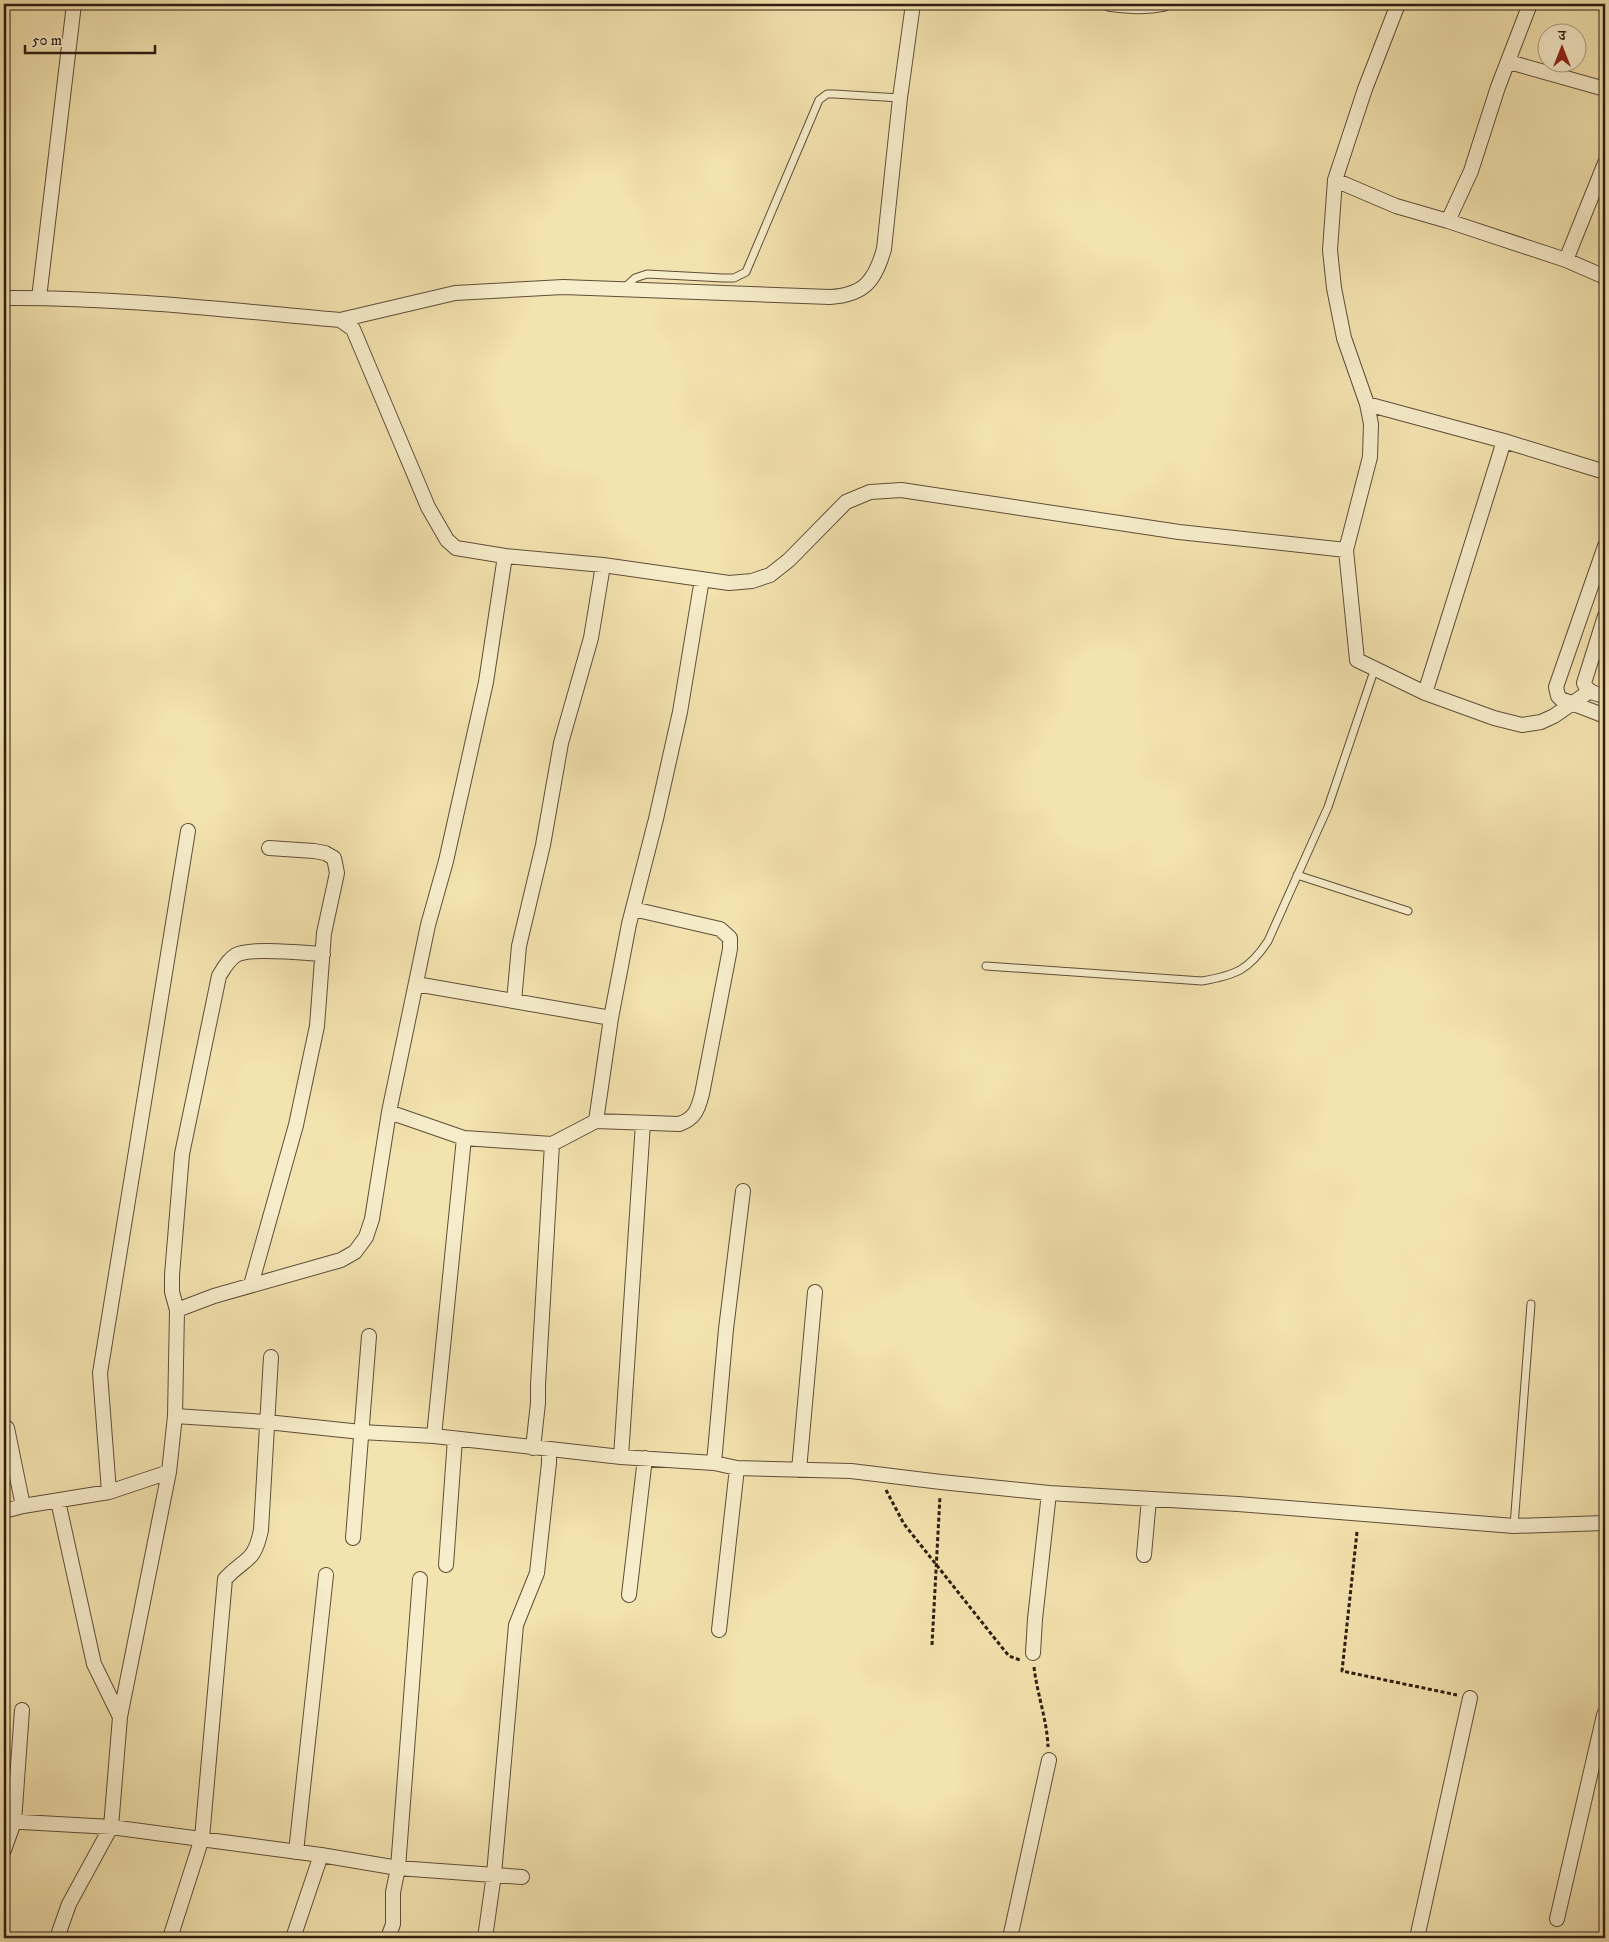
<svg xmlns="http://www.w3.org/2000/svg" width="1609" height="1942" font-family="'IM FELL DW Pica','Noto Serif Devanagari',serif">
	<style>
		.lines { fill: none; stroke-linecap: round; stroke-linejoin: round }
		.lane-casing { stroke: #5f4e38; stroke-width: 9 }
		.street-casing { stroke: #5f4e38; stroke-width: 16 }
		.path { stroke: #2e1d10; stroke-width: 3; stroke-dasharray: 4 2.5; stroke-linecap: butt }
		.lane { stroke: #f7edcb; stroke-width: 7 }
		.street { stroke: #f7edcb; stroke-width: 14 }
	</style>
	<rect width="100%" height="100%" fill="#f3e3af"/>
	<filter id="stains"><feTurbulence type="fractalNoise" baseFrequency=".004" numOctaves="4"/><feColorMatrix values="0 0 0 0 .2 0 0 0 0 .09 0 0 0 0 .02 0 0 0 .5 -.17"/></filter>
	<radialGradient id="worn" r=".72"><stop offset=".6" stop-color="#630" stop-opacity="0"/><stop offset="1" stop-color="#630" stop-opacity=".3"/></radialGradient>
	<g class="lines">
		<g class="lane-casing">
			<path id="lane" d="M623 289 635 278 647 274 723 278H734L746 272 819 100 827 94H834L900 98
				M1297 875 1408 911
				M986 966 1202 981C1236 975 1249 970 1268 941L1328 807 1375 668
				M1514 1526 1531 1304"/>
		</g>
		<g class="street-casing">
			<path id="street" d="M1110 4C1128 6 1145 8 1163 4
				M1398 4 1365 89 1335 180 1396 206 1448 221 1566 260 1605 277
				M1509 62 1605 89
				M1335 180 1330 250 1334 288 1344 338 1367 404 1371 424 1370 457 1346 550
				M1448 221 1471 171 1498 87 1530 4
				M1566 260 1605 163
				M4 298C116 297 228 310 340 320L353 329 428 507 447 540 456 548 505 556 603 565 729 583 752 581 770 575 789 560 846 502 870 492 901 490 1179 532 1346 550 1357 660 1425 693 1494 718 1522 725 1541 722 1554 716 1590 691
				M39 298 74 4
				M340 320 455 293 563 287 830 297C864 295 875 281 884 249L900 98 913 4
				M1367 404 1504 441
				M1605 546 1556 687 1558 696 1561 699 1605 716
				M1605 616 1584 683C1587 692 1596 694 1605 696
				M1425 693 1504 441 1605 472
				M416 984 611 1018 629 924 656 819 680 712 702 579
				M514 1001 519 946 543 845 561 743 591 638 603 565
				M389 1112 464 1138 552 1144 596 1121 679 1124C695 1119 698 1109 702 1094L730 949V938L720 929 633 909
				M596 1121 611 1018
				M251 1285 296 1125 317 1026 324 933 337 873 334 858 325 853 314 851 269 848
				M177 1310 172 1292V1275L182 1154 219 976C224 968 228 960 236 955 249 947 305 953 323 954
				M175 1416 267 1422 361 1432 434 1436 621 1457 714 1463 737 1468 851 1471 941 1482 1049 1493 1238 1504 1514 1526 1605 1523
				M7 1428 23 1506
				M434 1436 464 1138
				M533 1448 538 1403V1385L552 1144
				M621 1457 643 1123
				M714 1463 726 1329 743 1191
				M799 1470 815 1292
				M109 1492 100 1373 188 831
				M58 1501 94 1664 120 1717
				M4 1511 23 1506 109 1492 169 1472 175 1416 177 1310 214 1296 341 1260 355 1252 366 1237 372 1219 389 1112 428 925 446 861 486 682 505 556
				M353 1538 369 1336
				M1144 1555 1149 1499
				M446 1565 455 1439
				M629 1595 645 1458
				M719 1630 737 1468
				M1033 1653 1035 1619 1049 1493
				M4 1821 111 1827 321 1855 293 1938
				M4 1850 14 1822 22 1710
				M296 1852 326 1575
				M321 1855 398 1868 522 1877
				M1557 1919 1604 1715H1605
				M57 1938 69 1904 111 1827 120 1717 169 1472
				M170 1938 202 1838 225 1579C245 1557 254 1564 261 1530L271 1357
				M388 1938 393 1924V1892L398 1868 420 1579
				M485 1938 494 1874 516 1625 537 1573 549 1463V1449
				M1010 1938 1049 1760
				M1417 1938 1470 1698"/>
		</g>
		<path class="path" d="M886 1490 904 1524 1000 1645 1009 1656 1020 1660
			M1357 1532 1342 1671 1457 1695
			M932 1645 940 1496
			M1034 1667C1037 1694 1047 1719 1048 1747"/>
		<use href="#lane" class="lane"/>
		<use href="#street" class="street"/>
	</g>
	<rect width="1609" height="1942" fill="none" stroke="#f3e3af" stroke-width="20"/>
	<rect x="5" y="5" width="1599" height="1932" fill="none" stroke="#2e1d10" stroke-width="2.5"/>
	<rect x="10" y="10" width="1589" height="1922" fill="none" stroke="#2e1d10"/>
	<g transform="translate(1562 48)"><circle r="24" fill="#f7edcb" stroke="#a79a80"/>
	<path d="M0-4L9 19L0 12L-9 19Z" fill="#8f2418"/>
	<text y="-8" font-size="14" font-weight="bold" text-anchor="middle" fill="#2e1d10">उ</text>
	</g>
	<path d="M25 45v8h130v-8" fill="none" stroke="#2e1d10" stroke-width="2.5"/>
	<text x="32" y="45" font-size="15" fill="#2e1d10" stroke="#f7edcb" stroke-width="4" paint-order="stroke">50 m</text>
	<rect width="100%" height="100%" filter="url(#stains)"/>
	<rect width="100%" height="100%" fill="url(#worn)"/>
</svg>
